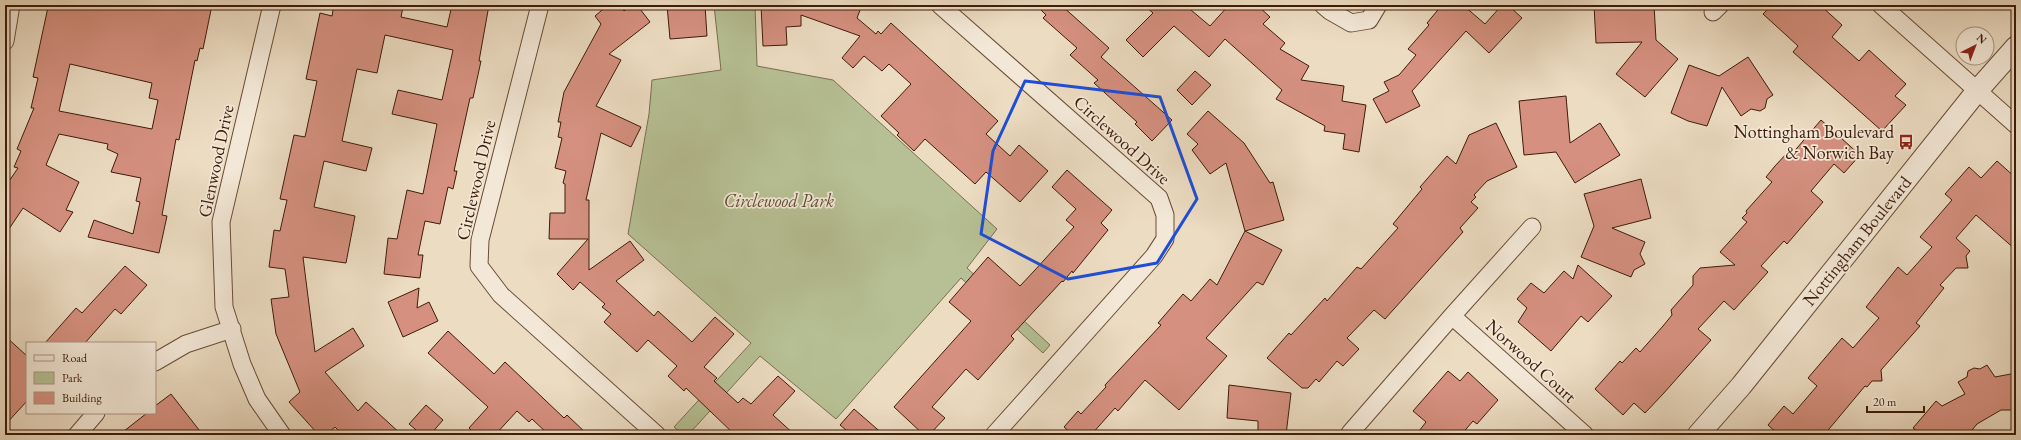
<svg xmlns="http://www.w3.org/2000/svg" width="2021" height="440" font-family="'EB Garamond',serif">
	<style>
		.green { fill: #b6c094; stroke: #7a6e4e }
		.building { fill: #d5907f; stroke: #3e1c09; fill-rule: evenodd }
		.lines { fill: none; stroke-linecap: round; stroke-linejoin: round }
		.minor-casing { stroke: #6a4c37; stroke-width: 19 }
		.tertiary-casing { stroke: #6a4c37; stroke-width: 23 }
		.minor { stroke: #f3e8d7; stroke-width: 17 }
		.tertiary { stroke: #f3e8d7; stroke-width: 21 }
		.marked { fill: none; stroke: #1d4ed8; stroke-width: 3; stroke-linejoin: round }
		.labels { text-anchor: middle; stroke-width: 3.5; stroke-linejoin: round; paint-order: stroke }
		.poi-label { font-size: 18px; fill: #3e1c09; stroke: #f3e8d7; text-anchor: end }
		.street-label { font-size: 18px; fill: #3e1c09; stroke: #f3e8d7 }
		.park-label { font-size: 18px; font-style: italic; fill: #624d33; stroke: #f3e8d7 }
	</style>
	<rect width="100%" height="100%" fill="#ecdcc2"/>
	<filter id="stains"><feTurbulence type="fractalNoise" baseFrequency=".005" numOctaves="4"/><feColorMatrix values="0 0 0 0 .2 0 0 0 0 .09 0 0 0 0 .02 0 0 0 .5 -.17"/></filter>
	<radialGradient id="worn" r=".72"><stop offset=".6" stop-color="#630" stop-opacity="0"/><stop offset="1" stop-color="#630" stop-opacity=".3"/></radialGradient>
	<path class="green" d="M714 5H755L757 66 833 80 997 229 967 268 1050 345 1043 353 961 278 836 419 760 356 688 435H684L674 427 751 343 628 234 649 114 652 80 721 70Z"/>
	<path class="building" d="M51 5H212L203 49 200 48 197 61 195 60 179 140 176 139 162 215 167 216 159 253 88 237 94 220 133 234 140 202 136 201 141 178 111 172 118 154 107 149 108 144 59 134 46 165 79 182 66 210 73 212 60 232 23 208 5 235V187L18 168 14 167 21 151 17 149 34 108H31L38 78 33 77 48 7 50 8ZM70 64 152 83 149 98 158 100 152 129 59 111Z
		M334 5H395L403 7 401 17 447 27 452 5H489L479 61H481L473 98H470L454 171H457L453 189 448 187 440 224 425 221 418 255H423L420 278 384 274 388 238 397 239 407 190 423 194 437 124 392 114 398 90 442 100 453 50 385 35 377 73 357 69 342 141 372 148 366 171 324 161 314 207 355 216 346 263 303 257 315 352 353 328 364 346 325 372 358 411 366 402 402 435H343L335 427 327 434 317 433 289 402 300 392 276 334 271 299 289 297 285 269 269 267 274 230 280 231 287 200 280 199 294 135 305 137 317 81 306 79 320 13 332 16Z
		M608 5H619L624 11 631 5H637L650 22 609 54 621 60 596 106 641 127 631 147 601 133 586 200H589V270L630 241 644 260 616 281 654 316 658 311 692 342 715 317 734 334 704 367 717 378 714 381 738 403 743 398 751 404 778 376 795 391 773 415 795 435H735L686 388 684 391 668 376 677 366 648 340 637 352 604 322 611 314 602 307 605 304 580 282 573 290 557 274 588 239H549L550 213H565V184L563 183 566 171 555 168 562 138 558 137 561 122H558L564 92 601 24 595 16Z
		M667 5H705L707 36 670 39Z
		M761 5H862L857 18 876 34 878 31 881 34 891 23 998 121 986 134 1010 156 1019 145 1048 171 1020 202 986 172 975 184 925 139 914 151 897 135 899 133 881 116 911 84 889 64 882 71 864 56 853 68 842 58 860 36 801 15V26L786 27 787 45 763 46Z
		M1036 5H1061L1109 48 1101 57 1172 120 1152 141 1135 124 1137 122 1094 83 1098 80 1070 55 1077 48 1043 18 1046 15Z
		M1144 5H1185L1210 26 1229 5H1257L1270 17 1263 24 1285 43 1280 49 1309 66 1301 80 1344 86 1342 101 1366 105 1359 152 1343 149 1345 134 1324 131 1325 126 1276 99 1282 90 1225 39 1209 57 1174 26 1143 57 1126 40 1153 13Z
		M1442 5H1463L1485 24 1502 5H1508L1522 18 1489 53 1466 31 1412 91 1420 106 1386 123 1373 99 1389 91 1384 82 1399 75 1416 55 1408 49 1429 25 1427 23Z
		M1594 5H1654L1656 40 1678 59 1645 97 1616 74 1642 42 1596 43Z
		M1772 5H1820L1842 25 1832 37 1859 61 1869 50 1906 84 1895 96 1906 105 1882 131 1793 52 1798 46 1763 14Z
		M1748 57 1773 95 1767 99 1765 108 1760 111 1751 109 1741 116 1722 87 1707 126 1688 121 1671 113 1689 65 1719 76Z
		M1195 71 1211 85 1192 105 1177 90Z
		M1566 96 1570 143 1600 123 1620 155 1575 183 1556 152 1524 155 1519 101Z
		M1208 111 1244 143 1270 183 1273 182 1284 220 1245 231 1226 163 1210 174 1192 150 1198 144 1187 134Z
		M1821 120 1860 155 1844 173 1834 164 1811 191 1823 202 1787 244 1784 241 1761 266 1768 272 1734 310 1724 301 1698 329 1711 340 1663 394 1645 413 1634 403 1623 415 1595 389 1620 361 1622 363 1636 348 1640 352 1663 326 1672 315 1671 310 1693 285V276L1700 268 1735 265 1720 252 1747 222 1742 218 1747 213 1746 211 1772 182 1766 177 1775 166 1788 152 1791 155Z
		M1496 123 1517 167 1487 181 1474 195 1476 197 1471 202 1478 208 1460 228 1463 232 1385 319 1374 310 1347 338 1359 349 1343 366 1337 361 1319 382 1316 379 1308 388H1302L1267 358 1289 333 1291 335 1325 298 1327 301 1357 267 1361 269 1398 228 1393 224 1422 189 1420 187 1447 156 1456 164 1469 135Z
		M1997 161 2016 178V250L1976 215 1956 238 1970 251 1966 256 1968 268H1956L1940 285 1944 288 1916 323 1920 326 1881 370 1882 381H1872L1867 387 1865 386 1824 435H1779L1768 425 1784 406 1793 414 1817 386 1808 378 1842 338 1853 348 1879 318 1866 307 1898 267 1907 275 1932 247 1920 237 1952 200 1945 194 1969 167 1981 178Z
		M1067 170 1112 210 1101 223 1108 230 1073 273 1072 271 1063 282 1062 281 1011 336 1014 339 978 380 966 369 932 407 945 418 929 435H924L894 407 971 321 949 302 988 257 1020 286 1035 270 1074 227 1066 220 1076 209 1052 187Z
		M1641 179 1651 218 1612 228 1645 242 1640 254 1645 264 1634 270 1631 277 1581 257 1594 226 1584 194Z
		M1245 231 1282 250 1263 285 1257 282 1206 338 1227 356 1179 410 1145 380 1118 411 1115 408 1091 435H1073L1064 427 1078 411 1081 414 1106 387 1105 385 1161 325 1158 323 1183 294 1191 301 1210 279 1217 285Z
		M1578 265 1612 296 1588 322 1581 316 1551 351 1518 322 1527 308 1517 299 1531 283 1544 293 1564 271 1573 279Z
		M125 266 147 285 121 314 115 309 85 343H45L76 308 82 313Z
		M419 288 417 308 429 302 438 321 403 337 388 302Z
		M448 331 494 374 505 362 564 418 567 415 588 435H549L532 419 529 422 517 411 495 435H476L469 428 488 407 428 353Z
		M5 336 27 356V401L5 425Z
		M1987 365 1995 377 2016 373V410H2001L1977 424 1968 435H1922L1913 428 1936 401 1942 406 1965 394 1958 382 1967 377 1968 371 1974 368 1980 369Z
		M1448 371 1460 381 1468 372 1498 400 1477 424 1473 421 1461 435H1416L1426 422 1413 411Z
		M1229 385 1291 393 1286 435H1258V421L1227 418Z
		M171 394 203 435H119L147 413H155V406Z
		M426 405 443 420 430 435H422L409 424Z
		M854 409 884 435H852L840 425Z"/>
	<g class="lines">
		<g class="minor-casing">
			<path id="minor" d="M272 5 221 222 224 307 242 364 257 399 282 435
				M540 5 480 240 479 266 501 295 657 435
				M940 5 1159 198 1165 215V239L1154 256 994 435
				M1323 5 1330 11 1351 23 1369 20 1378 5
				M1881 5 2016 125
				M1713 12 1720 5
				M5 41 11 5
				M1452 316 1585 435
				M155 362 186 344 232 329
				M1350 433 1452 316 1532 227
				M77 435 96 413"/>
		</g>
		<g class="tertiary-casing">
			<path id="tertiary" d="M1698 435 1741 386 1977 91 2016 47"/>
		</g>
		<use href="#minor" class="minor"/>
		<use href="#tertiary" class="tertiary"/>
	</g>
	<path class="marked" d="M1025 81 1160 97 1197 199 1157 263 1068 279 981 234 993 151Z"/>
	<defs>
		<g id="bus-bare" transform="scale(1.2)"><path d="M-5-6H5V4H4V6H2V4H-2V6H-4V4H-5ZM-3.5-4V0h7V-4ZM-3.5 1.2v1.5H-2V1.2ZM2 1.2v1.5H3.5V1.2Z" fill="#8f2418" stroke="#f3e8d7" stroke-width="2.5" paint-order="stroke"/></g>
	</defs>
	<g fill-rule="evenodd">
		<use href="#bus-bare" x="1906" y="142"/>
	</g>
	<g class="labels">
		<g class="poi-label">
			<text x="1894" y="138">Nottingham Boulevard<tspan x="1894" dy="21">&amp; Norwich Bay</tspan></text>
		</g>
		<g class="street-label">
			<text transform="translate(1122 140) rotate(42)" y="6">Circlewood Drive</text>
			<text transform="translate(216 161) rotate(-78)" y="6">Glenwood Drive</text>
			<text transform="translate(476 180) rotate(-77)" y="6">Circlewood Drive</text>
			<text transform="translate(1857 241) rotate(-51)" y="6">Nottingham Boulevard</text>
			<text transform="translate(1531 361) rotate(42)" y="6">Norwood Court</text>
		</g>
		<g class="park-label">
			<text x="779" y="207">Circlewood Park</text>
		</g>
	</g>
	<rect width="2021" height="440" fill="none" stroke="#ecdcc2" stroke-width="20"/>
	<rect x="6" y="6" width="2009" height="428" fill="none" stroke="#3e1c09" stroke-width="2"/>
	<rect x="10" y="10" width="2001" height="420" fill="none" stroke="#3e1c09"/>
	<rect x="26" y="342" width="130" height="72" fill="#f3e8d7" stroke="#ab9685"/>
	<rect x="34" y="355" width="20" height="6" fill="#f3e8d7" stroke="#ab9685"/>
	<text x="62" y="362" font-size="12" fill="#3e1c09">Road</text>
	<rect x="34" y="372" width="20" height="12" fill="#b6c094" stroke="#ab9685"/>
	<text x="62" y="382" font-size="12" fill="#3e1c09">Park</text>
	<rect x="34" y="392" width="20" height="12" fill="#d5907f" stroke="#ab9685"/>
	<text x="62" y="402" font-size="12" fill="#3e1c09">Building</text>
	<g transform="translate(1975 46) rotate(42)"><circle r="19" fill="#f3e8d7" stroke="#ab9685"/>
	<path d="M0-3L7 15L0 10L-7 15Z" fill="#8f2418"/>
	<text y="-6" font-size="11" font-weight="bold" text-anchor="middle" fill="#3e1c09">N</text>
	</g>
	<path d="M1867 406v6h57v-6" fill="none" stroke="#3e1c09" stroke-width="2"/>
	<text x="1873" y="406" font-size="12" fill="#3e1c09" stroke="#f3e8d7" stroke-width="3" paint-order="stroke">20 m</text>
	<rect width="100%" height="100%" filter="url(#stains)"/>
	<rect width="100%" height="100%" fill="url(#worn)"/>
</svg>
